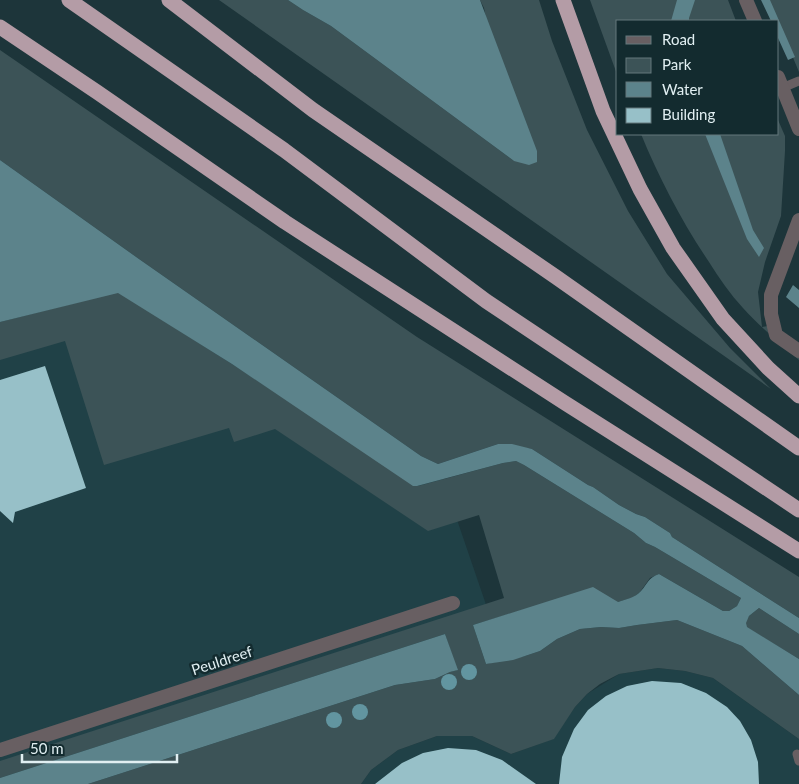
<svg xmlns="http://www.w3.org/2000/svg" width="799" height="784" font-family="Lato,sans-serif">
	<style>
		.built { fill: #204147 }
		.green { fill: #3c5357 }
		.water { fill: #5c838b }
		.building { fill: #97c0c8 }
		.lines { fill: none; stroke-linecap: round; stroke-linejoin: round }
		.service { stroke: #685f62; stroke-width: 9 }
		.minor { stroke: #685f62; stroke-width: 14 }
		.motorway { stroke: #b49ca6; stroke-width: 15 }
		.tree { fill: #6295a0 }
		.labels { text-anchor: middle; stroke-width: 5; stroke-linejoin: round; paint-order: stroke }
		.street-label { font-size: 15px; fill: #e1eff2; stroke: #132b2f }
	</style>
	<rect width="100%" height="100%" fill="#1d353a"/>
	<path class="built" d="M0 190 440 470 494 628 35 784H0Z
		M658 668 685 671 713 678 799 739V784H361L371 770 398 750 437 736H472L511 754 553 739 575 707 587 694 619 674Z"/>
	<path class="green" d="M219 0H288L303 10 331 26 514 161 484 8 480 0H539L552 41 587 130 628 211 667 274 730 348 771 389Z
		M590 0H728L736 21H618V77Z
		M769 0H799V73V72Z
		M0 50 417 337 799 577V618L672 537 670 533 645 517 636 514 619 505 593 487 588 485 532 449 498 444 438 464 421 456 139 259 0 160Z
		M778 120 785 136V151L781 216 765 262 758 292 762 327 774 325 799 345V360C780 343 760 327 743 308 730 294 719 278 709 262 682 222 659 178 641 134H778Z
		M118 292 232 364 418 486 503 463 516 461 524 465 634 533 646 543 655 547 741 598 737 606 729 611H723L659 574 650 578 640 592 634 597 618 602 526 609 473 625 486 664 525 656 540 651 557 639 580 629 601 627 619 628 637 625 677 620 742 646 799 695V739L713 678 685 671 658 668 619 674 600 684 587 694 575 707 554 739 511 754 472 736H437L398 750 371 770 361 784H88L395 685 435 679 450 672 457 670 445 634 0 778V761L504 598 479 515 428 531 275 429 234 442 229 428 104 465 65 341 0 360V322Z
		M759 608 799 634V659L746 627 745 623 749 616Z"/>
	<path class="water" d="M288 0H480L537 151V162L529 165 514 161 331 26 303 10Z
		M677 0H695L689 18V21H671Z
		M761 0H770L795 57 788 60 778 38V21H771Z
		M705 134H720L753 230 764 248 759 257 747 239Z
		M0 160 139 259 421 456 438 464 498 444H512L532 449 588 485 593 487 619 505 636 514 645 517 670 533 672 537 799 618V634L759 608 749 616 746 623 747 627 799 659V695L742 646 677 620 637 625 619 628 601 627 580 629 557 639 540 651 513 660 486 664 473 625 593 587 618 602C626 599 635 598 641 591 648 583 648 578 659 574L723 611H729L737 606 741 598 655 547 646 543 634 533 524 465 516 461 503 463 417 486H413L232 364 118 293 0 322Z
		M793 285 799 290V308L786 297Z
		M445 634 458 670 450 672 435 679 395 685 88 784H0V778Z"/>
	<path class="building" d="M45 366 86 488 15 512 13 523 0 511V380Z
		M652 681 681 683 706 693 727 707 740 721 751 740 758 762 759 784H559L562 757 574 729 588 710 606 696 627 686Z
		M448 748 476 750 502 760 536 784H375L402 763 423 753Z"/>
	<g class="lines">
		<path class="service" d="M782 88 799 81
			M797 754 799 761"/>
		<path class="minor" d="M746 0 755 21
			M778 77 799 129
			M799 220 771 295V314L776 335 799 351
			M0 750 453 603"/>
		<path class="motorway" d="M69 0 284 150 486 301 799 510
			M169 0 313 110 556 277 799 448
			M563 0 603 111 640 189 673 248 723 319 768 368 799 396
			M0 27 97 92 285 222 565 403 799 551"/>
	</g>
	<g class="tree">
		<circle cx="469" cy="672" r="8"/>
		<circle cx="449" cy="682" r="8"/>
		<circle cx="360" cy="712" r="8"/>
		<circle cx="334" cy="720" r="8"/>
	</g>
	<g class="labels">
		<g class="street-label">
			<text transform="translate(222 661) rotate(-18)" y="5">Peuldreef</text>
		</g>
	</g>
	<rect x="616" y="20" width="162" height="115" fill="#132b2f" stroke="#65797d"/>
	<rect x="626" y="36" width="25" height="8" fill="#685f62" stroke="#65797d"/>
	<text x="662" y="45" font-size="15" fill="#e1eff2">Road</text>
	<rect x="626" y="58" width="25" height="15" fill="#3c5357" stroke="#65797d"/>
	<text x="662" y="70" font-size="15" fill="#e1eff2">Park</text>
	<rect x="626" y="82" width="25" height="15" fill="#5c838b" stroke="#65797d"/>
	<text x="662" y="95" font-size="15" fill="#e1eff2">Water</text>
	<rect x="626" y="108" width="25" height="15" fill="#97c0c8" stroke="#65797d"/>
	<text x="662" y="120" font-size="15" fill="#e1eff2">Building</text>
	<path d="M22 754v8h155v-8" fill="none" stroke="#e1eff2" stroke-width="2.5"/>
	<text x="30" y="754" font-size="15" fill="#e1eff2" stroke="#132b2f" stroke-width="4" paint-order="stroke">50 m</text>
</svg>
